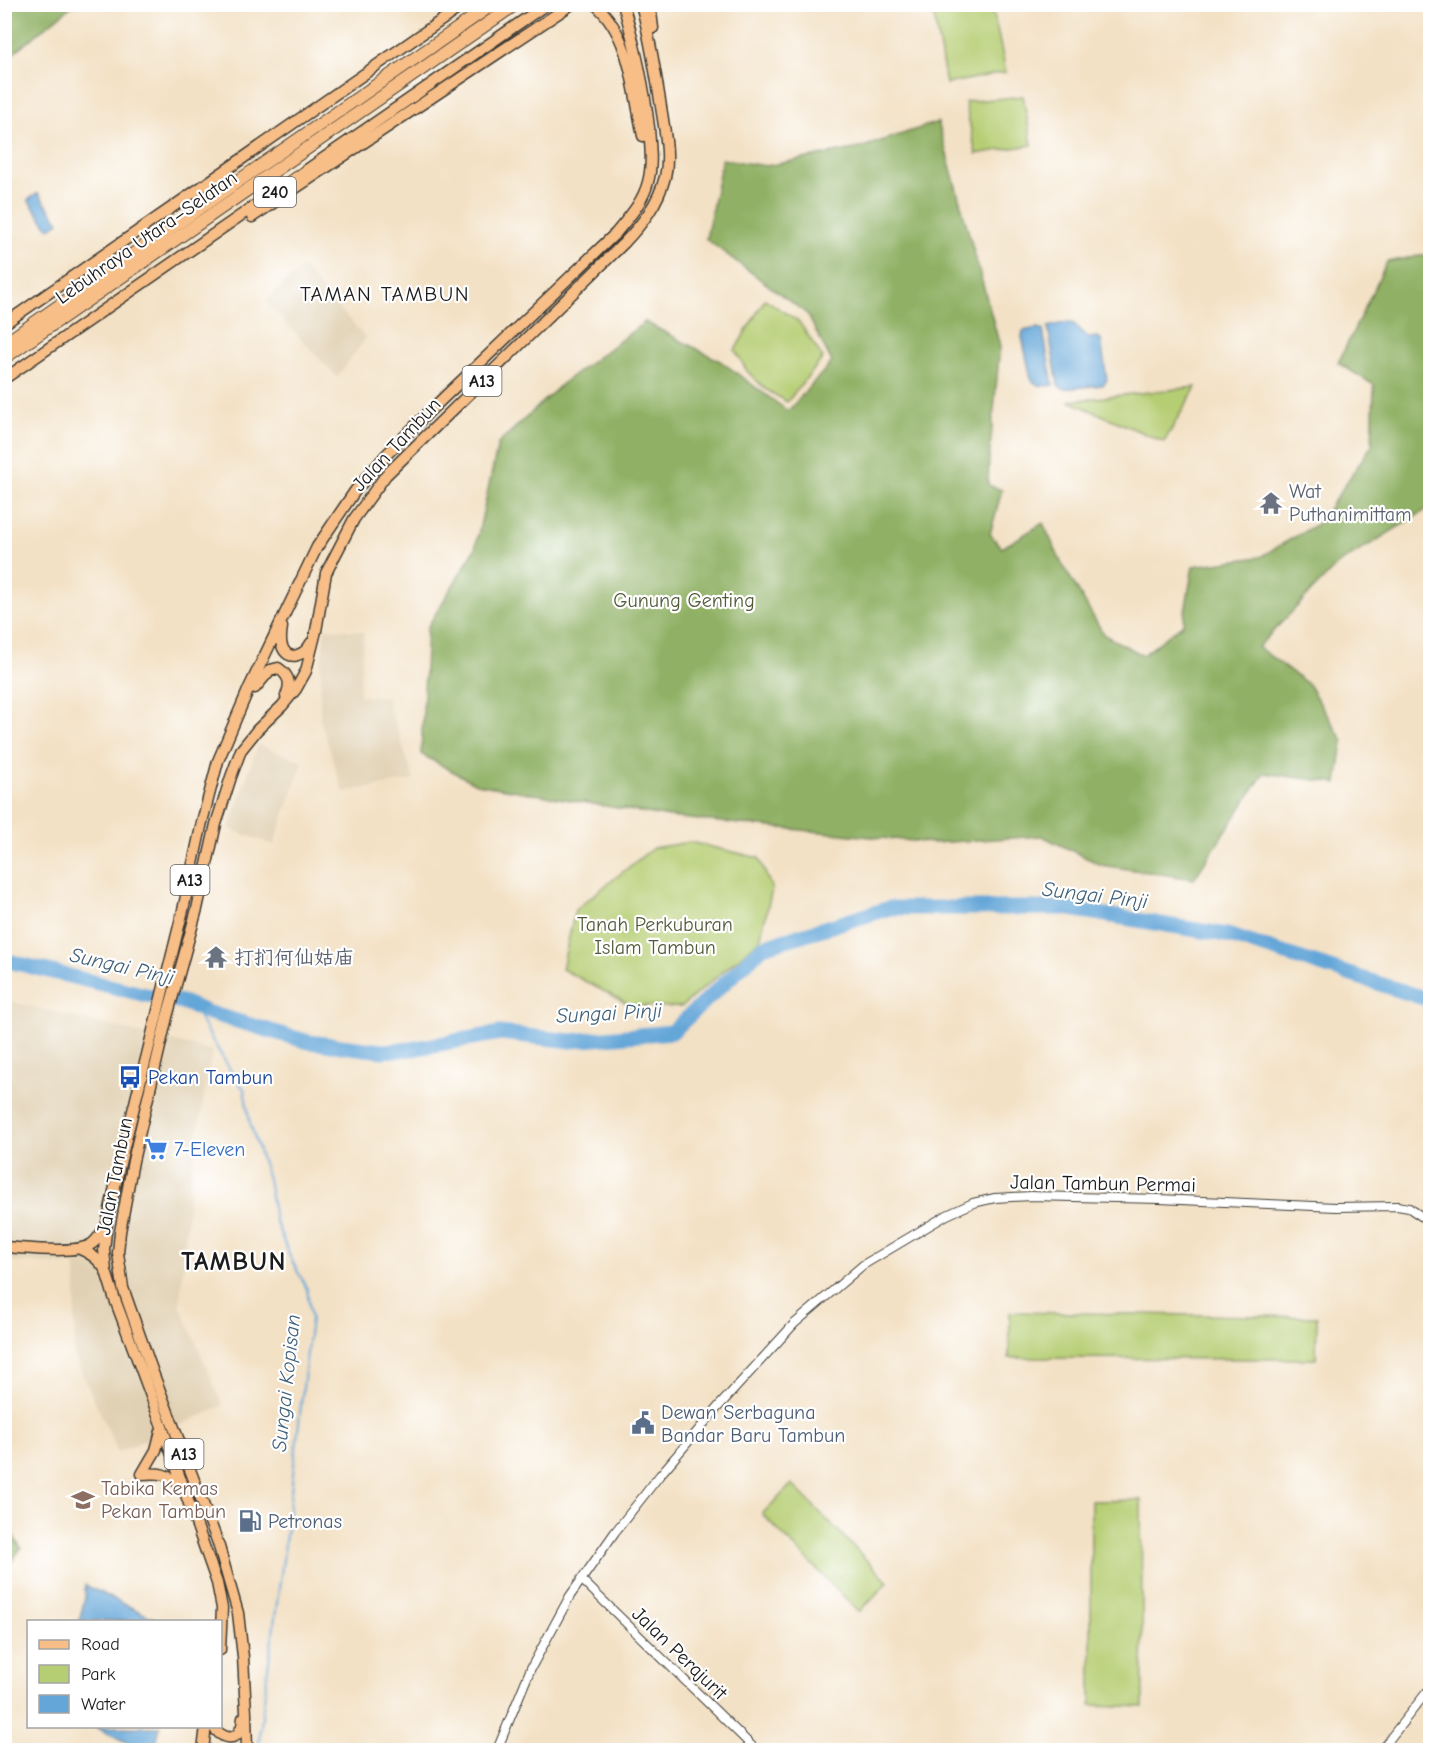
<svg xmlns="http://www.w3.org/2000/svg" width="1435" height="1755" font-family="'Comic Neue','LXGW WenKai TC',sans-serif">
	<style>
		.built { fill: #e1d1b4 }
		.green { fill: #b6ce73; stroke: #697548; stroke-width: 1.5 }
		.forest { fill: #90b165; stroke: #566640; stroke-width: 1.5 }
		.water { fill: #64a6d8; stroke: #40617a; stroke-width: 1.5 }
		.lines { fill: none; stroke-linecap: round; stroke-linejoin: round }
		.stream { stroke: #64a6d8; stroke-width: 2 }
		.river { stroke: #64a6d8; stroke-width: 15 }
		.minor-casing { stroke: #3c3a35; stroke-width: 10 }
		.major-casing { stroke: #3c3a35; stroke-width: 13 }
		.highway-casing { stroke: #3c3a35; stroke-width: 14 }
		.minor { stroke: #fff; stroke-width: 8 }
		.major { stroke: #f7be87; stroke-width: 10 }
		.highway { stroke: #f7be87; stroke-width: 12 }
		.labels { text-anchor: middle; stroke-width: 4.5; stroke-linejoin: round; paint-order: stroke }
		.shield { fill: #fff; stroke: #606060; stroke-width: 1.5 }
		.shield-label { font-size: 18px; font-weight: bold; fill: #1c1c1c }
		.street-label { font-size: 20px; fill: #1c1c1c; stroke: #fff }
		.worship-label { font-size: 20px; fill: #5b616d; stroke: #fff; text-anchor: start }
		.park-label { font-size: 20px; fill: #525a3a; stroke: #fff }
		.transit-label { font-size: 20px; fill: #164399; stroke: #fff; text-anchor: start }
		.shop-label { font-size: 20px; fill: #366cbe; stroke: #fff; text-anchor: start }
		.service-label { font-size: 20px; fill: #4e5e75; stroke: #fff; text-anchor: start }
		.education-label { font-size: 20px; fill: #785e54; stroke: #fff; text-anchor: start }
		.neighbourhood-label { font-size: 21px; letter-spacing: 1.5px; fill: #1c1c1c; stroke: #fff }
		.water-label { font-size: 21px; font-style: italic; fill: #40617a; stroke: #fff }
		.district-label { font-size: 26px; font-weight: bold; letter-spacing: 1.5px; fill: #1c1c1c; stroke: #fff }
	</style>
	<rect width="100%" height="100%" fill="#fff"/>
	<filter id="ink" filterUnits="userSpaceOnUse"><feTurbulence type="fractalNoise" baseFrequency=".0167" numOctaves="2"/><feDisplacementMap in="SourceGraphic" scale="12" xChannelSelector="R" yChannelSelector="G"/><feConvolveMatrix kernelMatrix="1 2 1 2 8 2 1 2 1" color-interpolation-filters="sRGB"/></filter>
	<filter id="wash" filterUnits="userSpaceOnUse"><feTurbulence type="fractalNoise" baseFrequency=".008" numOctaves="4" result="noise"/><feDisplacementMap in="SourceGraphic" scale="24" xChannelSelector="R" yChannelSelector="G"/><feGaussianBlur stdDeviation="1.35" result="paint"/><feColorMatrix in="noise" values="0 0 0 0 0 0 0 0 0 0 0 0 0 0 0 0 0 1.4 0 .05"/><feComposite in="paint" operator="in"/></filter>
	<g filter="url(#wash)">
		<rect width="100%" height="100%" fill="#f3e1c5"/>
		<path class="built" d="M302 267 366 338 337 377 265 301Z
			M325 628 364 632 359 696H386L414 780 343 792 320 719 321 667Z
			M258 745 303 761 274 845 229 829Z
			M5 1000 212 1051 191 1172 180 1305 223 1406 118 1452 74 1356 76 1277 74 1266 5 1261Z"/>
		<path class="green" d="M932 5H992L1006 72 946 84Z
			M1023 96 1032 145 976 154 965 102Z
			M765 299 799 322 823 358 787 402 765 389 747 371 735 350Z
			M1196 387 1164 442 1069 401Z
			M690 842 759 858 772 889 760 940 681 1007 632 1006 562 969 575 910 653 848Z
			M1010 1312 1317 1317 1316 1359 1009 1358Z
			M792 1484 888 1582 859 1612 762 1514Z
			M1141 1500 1143 1707 1091 1705V1501Z"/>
		<path class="forest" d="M5 4H73V5L5 60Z
			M938 122 1000 346 989 460 988 485 1002 490 990 534 1002 548 1043 523 1061 562 1104 635 1143 655 1183 624 1193 566 1260 557 1319 523 1372 445 1374 385 1338 363 1387 262 1430 254V510L1429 508 1338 564 1258 647 1308 684 1343 741 1337 783 1264 773 1194 879 1101 865 1042 836 933 843 669 817 476 784 421 754 427 628 475 549 498 444 563 383 645 322 720 361 788 411 832 362 807 314 706 239 722 159 766 166 860 148Z
			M4 1522 21 1548 5 1571H4Z"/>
		<path class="water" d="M38 193 59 222 49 229 28 200Z
			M1067 322 1074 324 1089 338 1097 337 1101 339 1107 380 1103 385 1063 389 1058 385 1048 327Z
			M1037 328 1043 330 1053 385C1045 387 1036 386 1031 379L1022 337 1023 331Z
			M85 1585 159 1621H79L85 1598Z
			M95 1727H160L154 1750H143Z"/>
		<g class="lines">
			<path class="stream" d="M192 1006 235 1078 244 1089 250 1123 268 1179 275 1220 290 1257 307 1289 311 1318 284 1552 266 1683 258 1750"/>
			<path class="river" d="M4 960 146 995 182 1002 209 1013 309 1042 382 1051 412 1049 500 1033 571 1041 672 1032 763 947 890 908H1064L1227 935 1430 1000"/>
		</g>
	</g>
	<g filter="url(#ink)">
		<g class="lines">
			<g class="minor-casing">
				<path id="minor" d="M581 1579 756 1750
					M497 1750 531 1668 570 1596 615 1532 660 1475 718 1407 794 1324 863 1265 947 1215 973 1203 995 1198 1031 1196 1159 1199 1336 1207 1397 1206 1409 1208 1430 1222
					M1381 1750 1430 1688"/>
			</g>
			<g class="major-casing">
				<path id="major" d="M595 4C632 37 633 91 643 136
					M650 4 653 28
					M252 217 572 4
					M4 324 465 4
					M4 379 547 4
					M282 627C281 633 280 640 282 646 288 663 305 655 311 643
					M255 688 270 670 278 668C290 676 291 684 286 696
					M4 1247C24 1248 74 1254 90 1245 97 1242 101 1233 105 1227
					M80 1249C92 1254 98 1259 105 1269
					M142 1474 156 1450 161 1431
					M142 1474C161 1472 166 1474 181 1485
					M220 1650 222 1608 217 1583 154 1404 114 1297 106 1271 104 1250 107 1223 121 1159 183 910 202 822 218 761 249 688 317 547 355 491 386 455 434 407 616 233C629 217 643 202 648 182 653 164 650 145 649 127 644 85 635 45 623 4
					M213 1726C220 1737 235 1744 241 1728 243 1725 242 1721 243 1718
					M203 1750 206 1726
					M247 1750 246 1713 243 1657 238 1613 218 1543 152 1370 123 1288 118 1253 120 1232 133 1161 167 1017 197 909 216 824 231 777 241 750 257 730 282 706 296 689 306 671 316 631 326 573 354 519 386 475 624 243C642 224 658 204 665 177 670 157 665 133 662 113 656 76 651 41 641 4"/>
			</g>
			<g class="highway-casing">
				<path id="highway" d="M4 344 493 4
					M4 358 516 4"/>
			</g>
			<use href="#minor" class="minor"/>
			<use href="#major" class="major"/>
			<use href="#highway" class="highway"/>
		</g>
	</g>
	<defs>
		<g id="temple-bare" transform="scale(1.8)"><path d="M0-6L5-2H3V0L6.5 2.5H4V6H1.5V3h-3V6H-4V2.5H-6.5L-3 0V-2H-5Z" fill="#6b7280" stroke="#fff" stroke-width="2.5" paint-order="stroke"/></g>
		<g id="bus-bare" transform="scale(1.8)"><path d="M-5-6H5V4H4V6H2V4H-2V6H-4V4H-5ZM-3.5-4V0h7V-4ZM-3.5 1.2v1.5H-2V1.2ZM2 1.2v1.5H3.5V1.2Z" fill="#1a4fb4" stroke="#fff" stroke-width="2.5" paint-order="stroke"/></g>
		<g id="supermarket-bare" transform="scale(1.8)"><path d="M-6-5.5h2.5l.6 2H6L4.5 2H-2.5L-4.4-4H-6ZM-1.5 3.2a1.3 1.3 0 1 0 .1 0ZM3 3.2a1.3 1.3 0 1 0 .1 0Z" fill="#3f7fe0" stroke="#fff" stroke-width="2.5" paint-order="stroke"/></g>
		<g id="civic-bare" transform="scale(1.8)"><path d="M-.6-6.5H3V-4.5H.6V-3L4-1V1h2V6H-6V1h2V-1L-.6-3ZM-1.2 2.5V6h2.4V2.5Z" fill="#5c6f8a" stroke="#fff" stroke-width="2.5" paint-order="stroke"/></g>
		<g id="school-bare" transform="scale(1.8)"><path d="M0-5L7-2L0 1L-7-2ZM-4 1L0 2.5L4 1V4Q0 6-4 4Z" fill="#8d6e63" stroke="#fff" stroke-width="2.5" paint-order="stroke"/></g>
		<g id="fuel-bare" transform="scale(1.8)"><path d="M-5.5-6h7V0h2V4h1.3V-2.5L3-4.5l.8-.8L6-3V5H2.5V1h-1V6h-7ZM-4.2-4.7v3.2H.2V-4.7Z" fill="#5c6f8a" stroke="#fff" stroke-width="2.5" paint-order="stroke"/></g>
	</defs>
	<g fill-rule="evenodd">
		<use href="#temple-bare" x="1271" y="503"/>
		<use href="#temple-bare" x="216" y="957"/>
		<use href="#bus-bare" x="130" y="1077"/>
		<use href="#supermarket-bare" x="156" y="1149"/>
		<use href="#civic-bare" x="643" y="1423"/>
		<use href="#school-bare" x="83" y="1500"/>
		<use href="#fuel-bare" x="250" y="1521"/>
	</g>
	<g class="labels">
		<g class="shield">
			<rect x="254" y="177" width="42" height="30" rx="4.5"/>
			<rect x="462.5" y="366" width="39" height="30" rx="4.5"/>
			<rect x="170.5" y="865" width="39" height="30" rx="4.5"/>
			<rect x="164.5" y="1439" width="39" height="30" rx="4.5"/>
		</g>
		<g class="shield-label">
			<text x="275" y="198">240</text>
			<text x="482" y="387">A13</text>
			<text x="190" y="886">A13</text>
			<text x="184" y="1460">A13</text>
		</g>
		<g class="street-label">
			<text transform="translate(146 237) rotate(-35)" y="7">Lebuhraya Utara–Selatan</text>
			<text transform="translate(396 444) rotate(-47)" y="7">Jalan Tambun</text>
			<text transform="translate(114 1176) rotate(-79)" y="7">Jalan Tambun</text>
			<text transform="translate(1103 1183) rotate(1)" y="7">Jalan Tambun Permai</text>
			<text transform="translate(680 1653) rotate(44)" y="7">Jalan Perajurit</text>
		</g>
		<g class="worship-label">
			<text x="1289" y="498">Wat<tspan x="1289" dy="23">Puthanimittam</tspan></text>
			<text x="234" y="964">打扪何仙姑庙</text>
		</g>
		<g class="park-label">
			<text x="684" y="607">Gunung Genting</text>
			<text x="655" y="931">Tanah Perkuburan<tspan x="655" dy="23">Islam Tambun</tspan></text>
		</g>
		<g class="transit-label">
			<text x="148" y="1084">Pekan Tambun</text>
		</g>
		<g class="shop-label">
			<text x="174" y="1156">7-Eleven</text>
		</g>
		<g class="service-label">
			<text x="661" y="1419">Dewan Serbaguna<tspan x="661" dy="23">Bandar Baru Tambun</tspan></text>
			<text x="268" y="1528">Petronas</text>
		</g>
		<g class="education-label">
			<text x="101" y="1495">Tabika Kemas<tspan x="101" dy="23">Pekan Tambun</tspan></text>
		</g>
		<g class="neighbourhood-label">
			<text x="385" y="301">TAMAN TAMBUN</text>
		</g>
		<g class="water-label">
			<text transform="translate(1095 895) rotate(7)" y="7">Sungai Pinji</text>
			<text transform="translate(122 966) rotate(13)" y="7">Sungai Pinji</text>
			<text transform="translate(609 1013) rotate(-3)" y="7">Sungai Pinji</text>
			<text transform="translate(286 1383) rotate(-84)" y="7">Sungai Kopisan</text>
		</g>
		<g class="district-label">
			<text x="234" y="1270">TAMBUN</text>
		</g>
	</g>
	<rect width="1435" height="1755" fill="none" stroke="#fff" stroke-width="24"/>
	<rect x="27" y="1620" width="195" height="108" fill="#ffffff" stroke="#a4a4a4" stroke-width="1.5"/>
	<rect x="39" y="1640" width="30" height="9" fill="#f7be87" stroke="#a4a4a4" stroke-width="1.5"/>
	<text x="81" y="1650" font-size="18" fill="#1c1c1c">Road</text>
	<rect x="39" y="1665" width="30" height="18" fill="#b6ce73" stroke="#a4a4a4" stroke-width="1.5"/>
	<text x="81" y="1680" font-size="18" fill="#1c1c1c">Park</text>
	<rect x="39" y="1695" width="30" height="18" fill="#64a6d8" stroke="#a4a4a4" stroke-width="1.5"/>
	<text x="81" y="1710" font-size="18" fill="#1c1c1c">Water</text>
</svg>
